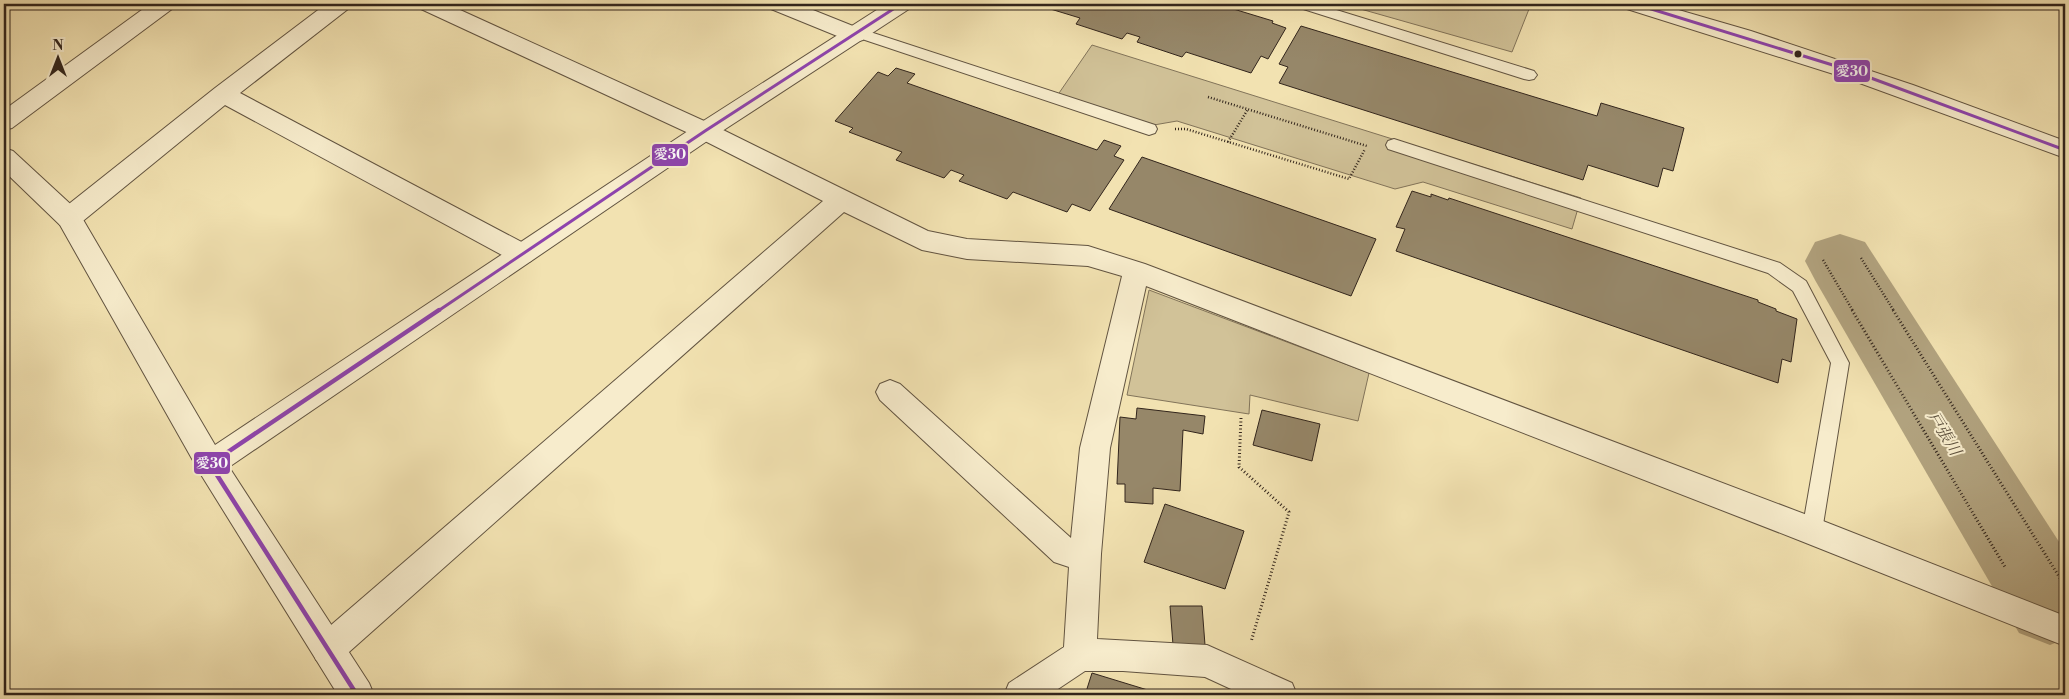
<svg xmlns="http://www.w3.org/2000/svg" width="2069" height="699" font-family="'Libre Bodoni','Noto Serif JP',serif">
	<style>
		.green { fill: #d1c298; stroke: #82745a }
		.lines { fill: none; stroke-linecap: round; stroke-linejoin: round }
		.river { fill: #b1a27e; fill-rule: evenodd }
		.building { fill: #968769; stroke: #32251c }
		.service-casing { stroke: #625441; stroke-width: 2 }
		.minor-casing { stroke: #625441; stroke-width: 2 }
		.tertiary-casing { stroke: #625441; stroke-width: 2 }
		.path-far1 { stroke: #32251c; stroke-width: 2.5; stroke-dasharray: 1 2; stroke-linecap: butt }
		.path { stroke: #32251c; stroke-width: 3; stroke-dasharray: 1 2.5; stroke-linecap: butt }
		.service { fill: #f7eccc; fill-rule: evenodd }
		.minor { fill: #f7eccc; fill-rule: evenodd }
		.tertiary { fill: #f7eccc; fill-rule: evenodd }
		.bus-1-far1-casing { stroke: #f7eccc; stroke-width: 6 }
		.bus-1-casing { stroke: #f7eccc; stroke-width: 8 }
		.bus-1-far1 { stroke: #8e44ad; stroke-width: 3 }
		.bus-1 { stroke: #8e44ad; stroke-width: 4.5 }
		.bus-dot { fill: #32251c; stroke: #f7eccc; stroke-width: 2 }
		.labels { text-anchor: middle; stroke-width: 4; stroke-linejoin: round; paint-order: stroke }
		.water-label { font-size: 16px; font-style: italic; fill: #5e513e; stroke: #f7eccc }
		.line-badge { stroke: #f7eccc; stroke-width: 2 }
		.badge-label { font-size: 14px; text-anchor: middle; font-weight: bold; fill: #fff }
	</style>
	<rect width="100%" height="100%" fill="#f2e2b1"/>
	<filter id="stains"><feTurbulence type="fractalNoise" baseFrequency=".004" numOctaves="4"/><feColorMatrix values="0 0 0 0 .2 0 0 0 0 .09 0 0 0 0 .02 0 0 0 .5 -.17"/></filter>
	<radialGradient id="worn" r=".72"><stop offset=".6" stop-color="#630" stop-opacity="0"/><stop offset="1" stop-color="#630" stop-opacity=".3"/></radialGradient>
	<path class="green" d="M1343 4H1531L1512 52Z
		M1092 45 1581 198 1572 229 1423 182 1395 189 1177 121 1148 126 1057 96Z
		M1149 290 1369 373 1358 421 1250 395 1249 414 1127 395Z"/>
	<g class="lines">
		<path class="river" d="M1840 234 1865 242 2065 551V639L2050 645 2019 633 1815 280 1805 261 1815 242Z"/>
	</g>
	<path class="building" d="M1034 4H1217L1273 21 1272 23 1286 28 1268 59 1261 56 1251 73 1186 52 1182 57 1137 42 1140 37 1127 33 1122 39 1076 24 1080 18Z
		M1301 26 1597 116 1601 103 1684 128 1673 171 1663 168 1658 187 1588 165 1583 180 1279 83 1288 67 1279 64Z
		M896 68 915 74 907 83 1097 150 1104 140 1121 146 1114 156 1124 160 1090 211 1072 204 1067 212 1013 192 1007 199 959 181 964 175 951 170 944 178 896 160 902 152 849 132 853 128 835 121 878 72 888 76Z
		M1142 157 1376 239 1351 296 1109 209Z
		M1412 191 1431 197V194L1448 200 1449 198 1758 300V302L1776 309V311L1797 319 1791 362 1782 359 1778 383 1396 251 1405 229 1396 227Z
		M1137 408 1205 416 1203 434 1183 430 1180 491 1153 488V504L1125 502V484H1117L1120 417 1136 419Z
		M1262 410 1320 424 1312 461 1253 445Z
		M1165 504 1244 531 1225 589 1144 562Z
		M1170 606H1202L1205 645H1173Z
		M1092 673 1164 695H1085Z"/>
	<g class="lines">
		<g class="service-casing">
			<path id="service" d="M1295 4H1317L1534 71 1537 75 1534 79 1529 80 1524 79 1297 7Z
				M858 28 1155 125 1157 129 1155 133 1149 135 1143 133 853 36 851 33 853 30Z
				M1394 139 1780 263 1806 281 1849 363 1822 531 1819 538 1812 540 1805 538 1802 531 1831 363 1793 291 1768 273 1388 149 1386 145 1388 141Z"/>
		</g>
		<g class="minor-casing">
			<path id="minor" d="M150 4H175L172 9 12 128 4 130V110Z
				M326 4H351L348 9 240 93 531 247 535 254 531 261 522 264 513 261 225 105 78 225 69 227 60 225 56 218 60 211 215 88Z
				M418 4H447L713 125 928 231 967 239 1088 246 1145 264 1823 521 2065 616V646L1801 541 1146 286 1110 448 1101 554 1097 639 1207 645 1292 683 1297 695H1244L1205 677 1123 671H1085L1049 695H1004L1009 683 1064 647 1069 567 1054 562 880 400 876 392 880 384 890 380 900 384 1071 538 1080 448 1122 276 1088 266 967 259 922 250 844 212 340 660 328 665 316 660 312 649 316 638 823 201 697 137 421 9Z
				M768 4H798L863 30 866 35 863 40 855 42 847 40 771 9Z"/>
		</g>
		<g class="tertiary-casing">
			<path id="tertiary" d="M886 4H912L909 9 713 137 229 467 369 683 374 695H338L200 473 60 225 4 171V148L13 151 78 211 215 445 697 125Z
				M1624 4H1658L1751 31 1913 85 2065 141V158L1843 77 1627 9Z"/>
		</g>
		<path class="path-far1" d="M1208 97 1367 146
			M1175 129H1186L1349 179 1365 149
			M1228 142 1248 109
			M1861 258 1894 311
			M1823 260 1853 311"/>
		<path class="path" d="M1852 310 2005 567
			M1893 310 2065 586
			M1241 418 1239 467 1289 512 1251 642"/>
		<use href="#service" class="service"/>
		<use href="#minor" class="minor"/>
		<use href="#tertiary" class="tertiary"/>
		<g class="bus-1-far1-casing">
			<path id="bus-1-far1" d="M1635 4 1852 71 2065 150
				M438 311 705 131 901 4"/>
		</g>
		<g class="bus-1-casing">
			<path id="bus-1" d="M357 695 210 464 439 310"/>
		</g>
		<use href="#bus-1-far1" class="bus-1-far1"/>
		<use href="#bus-1" class="bus-1"/>
	</g>
	<circle class="bus-dot" cx="1798" cy="54" r="4.5"/>
	<g class="labels">
		<g class="water-label">
			<text transform="translate(1945 433) rotate(59)" y="6">戸張川</text>
		</g>
	</g>
	<g class="line-badge">
		<rect x="1833" y="59" width="38" height="24" rx="5" fill="#8e44ad"/>
		<rect x="651" y="143" width="38" height="24" rx="5" fill="#8e44ad"/>
		<rect x="193" y="451" width="38" height="24" rx="5" fill="#8e44ad"/>
	</g>
	<g class="badge-label">
		<text x="1852" y="76">愛30</text>
		<text x="670" y="159">愛30</text>
		<text x="212" y="468">愛30</text>
	</g>
	<rect width="2069" height="699" fill="none" stroke="#f2e2b1" stroke-width="20"/>
	<rect x="5" y="5" width="2059" height="689" fill="none" stroke="#32251c" stroke-width="2.5"/>
	<rect x="10" y="10" width="2049" height="679" fill="none" stroke="#32251c"/>
	<g transform="translate(58 58)" stroke="#f7eccc" stroke-width="4" paint-order="stroke">
	<path d="M0-4L9 19L0 12L-9 19Z" fill="#32251c"/>
	<text y="-8" font-size="14" font-weight="bold" text-anchor="middle" fill="#32251c">N</text>
	</g>
	<rect width="100%" height="100%" filter="url(#stains)"/>
	<rect width="100%" height="100%" fill="url(#worn)"/>
</svg>
